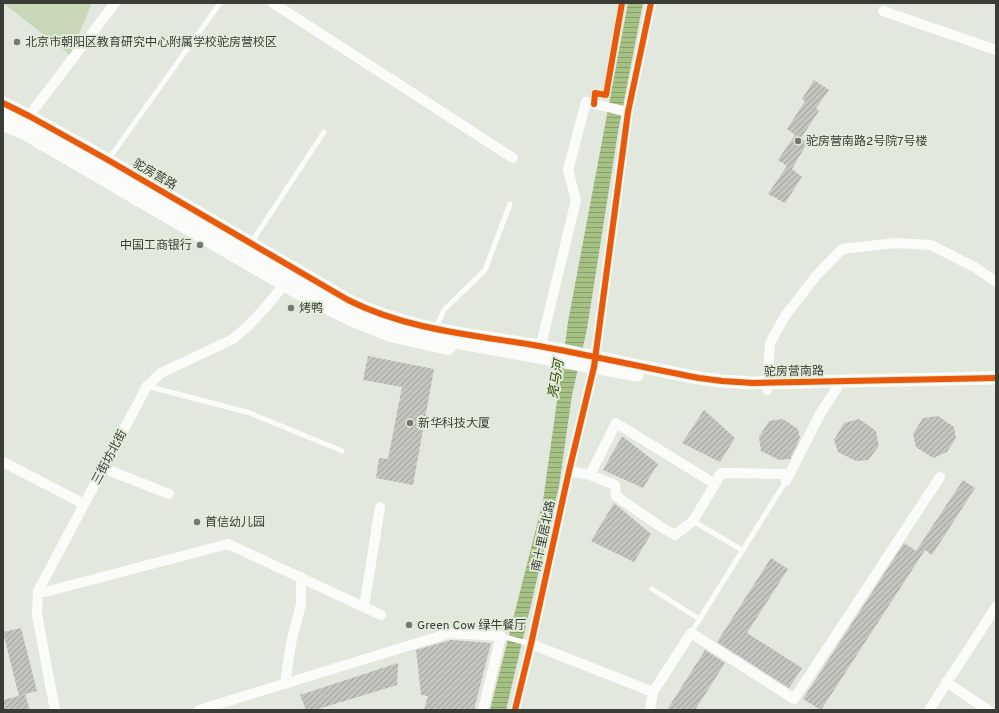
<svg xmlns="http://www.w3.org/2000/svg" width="999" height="713" font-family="Overpass,'Noto Sans SC',sans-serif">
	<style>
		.grass { fill: #c7d7b7 }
		.water { fill: url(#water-rules) }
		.building { fill: url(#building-hatch) }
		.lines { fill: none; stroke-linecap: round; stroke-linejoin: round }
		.service { stroke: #fbfcfa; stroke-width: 5 }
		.minor { stroke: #fbfcfa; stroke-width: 10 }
		.tertiary { stroke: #fbfcfa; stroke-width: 13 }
		.cycleway-casing { stroke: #e3ecda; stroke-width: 8 }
		.cycleway { stroke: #e8590c; stroke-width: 6 }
		.poi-dot { fill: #747971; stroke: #e3ecda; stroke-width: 1.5 }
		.labels { text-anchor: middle; stroke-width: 4; stroke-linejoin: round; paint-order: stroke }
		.poi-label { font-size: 12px; fill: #393d36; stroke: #e3ecda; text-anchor: start }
		.street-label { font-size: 12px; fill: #393d36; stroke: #e3ecda }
		.water-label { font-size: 13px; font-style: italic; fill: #2b4304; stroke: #e3ecda }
	</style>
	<defs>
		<pattern id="water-rules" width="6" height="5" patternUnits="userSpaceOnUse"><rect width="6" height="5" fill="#a5c284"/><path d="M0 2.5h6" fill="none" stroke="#879f6d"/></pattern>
		<pattern id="building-hatch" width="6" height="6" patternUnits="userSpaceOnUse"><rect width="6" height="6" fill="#c1c5be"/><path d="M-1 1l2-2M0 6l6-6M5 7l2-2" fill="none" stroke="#9ea19b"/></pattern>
	</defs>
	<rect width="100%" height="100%" fill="#e3e8de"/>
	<path class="grass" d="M3 3H92L70 55Z"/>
	<path class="water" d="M628 3H643L618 132 587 329 572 395 559 486 506 710H490L543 501 568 322Z"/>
	<path class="building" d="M814 80 829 90 816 108 819 111 801 138 807 143 792 169 802 177 785 203 768 194 787 166 778 160 795 135 787 129 805 101 802 99Z
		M368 356 434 369 413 485 376 478 379 458 388 459 402 387 363 380Z
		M704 410 735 438 720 462 682 443Z
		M938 416 954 427 956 438 947 452 933 458 916 447 913 434 923 418Z
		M783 419 798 429 800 438 790 459 779 460 761 451 759 437 769 421Z
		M859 419 876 431 879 446 868 460 856 461 838 452 834 440 844 423Z
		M622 436 658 464 643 488 603 470Z
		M963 480 975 488 932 555 925 550 821 710 803 699 904 543 916 551Z
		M614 503 651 534 634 562 591 541Z
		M771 558 788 569 747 633 802 668 789 688 717 642Z
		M21 628 37 691 25 694 30 710H3V700L19 696 3 632Z
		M451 640 491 643 474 710H424L428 696 421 695 416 650Z
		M705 650 725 663 695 710H667Z
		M398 663 397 685 315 710H306L300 695Z"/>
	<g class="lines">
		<path class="service" d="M108 160 220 3
			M251 243 324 132
			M435 329 444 310 485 270 510 204
			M147 386 250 413 342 451
			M693 521 742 550
			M652 589 699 619
			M691 633 786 481
			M501 636 531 644"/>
		<path class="minor" d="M273 3 513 158
			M883 11 996 50
			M25 121 115 3
			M3 126 26 136 297 294 350 321 391 337 449 350 456 342
			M539 353 576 200 568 170 586 102 628 112
			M767 390 770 343 785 316 816 276 842 249 896 243 931 245 976 268 996 282
			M3 462 84 504
			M103 468 169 494
			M569 471 590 475 616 423 715 484 721 473 790 474
			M590 475 615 485 616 496 661 527 675 535 693 521 715 484
			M786 481 820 414 837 388
			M38 591 45 592 228 544 381 615
			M364 607 380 507
			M531 644 653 692
			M946 682 988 710
			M285 684 291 643 301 604V577
			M55 710 37 615 38 591 147 386 161 373 233 339 248 326 265 308 283 286 292 271
			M199 710 450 633 501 636 483 710
			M515 710 531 644 569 471 594 367 628 112 651 3
			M650 710 653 692 691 633 794 699 940 477
			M929 710 996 607"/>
		<path class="tertiary" d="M3 103 29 116 108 160 348 300C407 330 475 335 539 346 593 356 646 368 699 378L722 381 753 383 996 378
			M3 114 40 132 110 172 341 308 373 322 417 335 637 375"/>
		<g class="cycleway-casing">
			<path id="cycleway" d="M3 103 29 116 108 160 348 300C407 330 475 335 539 346 593 356 646 368 699 378L722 381 753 383 996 378
				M594 104 595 93 606 95 622 3
				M515 710 531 644 569 471 594 367 628 112 651 3"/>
		</g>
		<use href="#cycleway" class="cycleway"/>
	</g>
	<g class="poi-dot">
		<circle cx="17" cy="42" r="4"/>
		<circle cx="798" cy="141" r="4"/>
		<circle cx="200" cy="245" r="4"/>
		<circle cx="291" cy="308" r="4"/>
		<circle cx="410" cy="423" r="4"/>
		<circle cx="197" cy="522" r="4"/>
		<circle cx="409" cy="625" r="4"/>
	</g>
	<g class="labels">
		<g class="poi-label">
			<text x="25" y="46">北京市朝阳区教育研究中心附属学校驼房营校区</text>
			<text x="806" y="145">驼房营南路2号院7号楼</text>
			<text x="192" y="249" text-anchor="end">中国工商银行</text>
			<text x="299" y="312">烤鸭</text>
			<text x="418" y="427">新华科技大厦</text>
			<text x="205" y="526">首信幼儿园</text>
			<text x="417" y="629">Green Cow 绿牛餐厅</text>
		</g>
		<g class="street-label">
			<text transform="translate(155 174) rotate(30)" y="4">驼房营路</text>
			<text transform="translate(794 371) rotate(-1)" y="4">驼房营南路</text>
			<text transform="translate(109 457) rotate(-62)" y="4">三街坊北街</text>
			<text transform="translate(543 536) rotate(-78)" y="4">南十里居北路</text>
		</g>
		<g class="water-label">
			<text transform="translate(555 379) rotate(-80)" y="5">亮马河</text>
		</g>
	</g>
	<rect width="999" height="713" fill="none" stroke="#393d36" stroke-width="8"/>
</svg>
